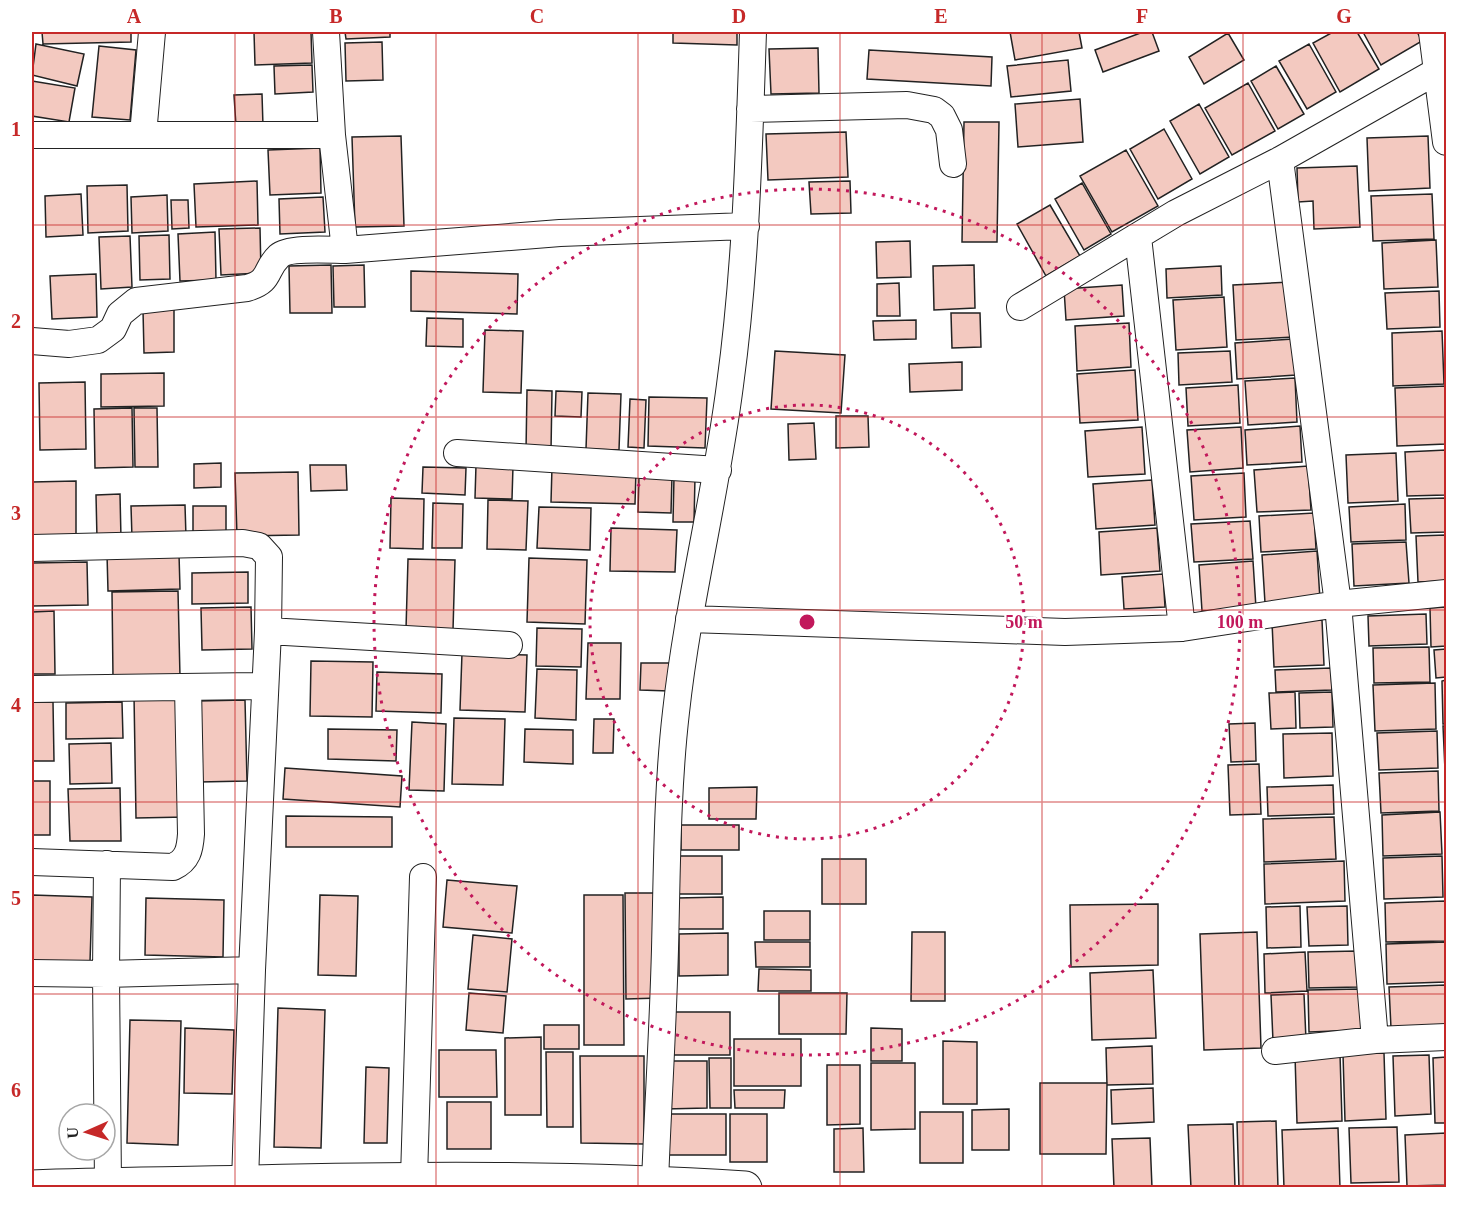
<svg xmlns="http://www.w3.org/2000/svg" width="1478" height="1219" font-family="'Times New Roman',serif">
	<style>
		.building { fill: #f3c9c0; stroke: #222; stroke-width: 1.5 }
		.lines { fill: none; stroke-linecap: round; stroke-linejoin: round }
		.minor-casing { stroke: #222; stroke-width: 28 }
		.secondary-casing { stroke: #222; stroke-width: 35 }
		.minor { stroke: #fff; stroke-width: 26 }
		.secondary { stroke: #fff; stroke-width: 33 }
		.grid { fill: none; stroke: #c62828; stroke-width: 1.5; stroke-opacity: 0.55 }
		.ring { fill: none; stroke: #c2185b; stroke-width: 3; stroke-dasharray: 3 6 }
		.centre { fill: #c2185b; stroke: #fff; stroke-width: 3 }
		.ring-label { font-size: 18px; text-anchor: middle; font-weight: bold; fill: #c2185b; stroke: #fff; stroke-width: 4.5; stroke-linejoin: round; paint-order: stroke }
		.neatline { fill: none; stroke: #c62828; stroke-width: 2 }
		.grid-label { font-size: 20px; text-anchor: middle; font-weight: bold; fill: #c62828 }
	</style>
	<rect width="100%" height="100%" fill="#fff"/>
	<path class="building" d="M42 32H131V42L43 44Z
		M254 32H311L312 63 255 65Z
		M345 32H390V37L346 39Z
		M673 32H737V45L673 43Z
		M1010 32H1079L1082 48 1015 60Z
		M1143 32H1152L1159 51 1103 72 1095 50Z
		M1333 32H1357L1379 69 1340 92 1313 43Z
		M1363 32H1417L1422 41 1381 65Z
		M1228 33 1244 60 1204 84 1189 57Z
		M382 42 383 80 346 81 345 43Z
		M36 44 84 54 77 86 32 75Z
		M1309 44 1336 92 1307 109 1279 61Z
		M99 46 136 50 130 120 92 117Z
		M818 48 819 93 771 94 769 49Z
		M869 50 992 57 991 86 867 79Z
		M1068 60 1071 91 1011 97 1007 66Z
		M312 65 313 92 275 94 274 66Z
		M1276 66 1304 114 1278 129 1251 81Z
		M32 81 75 88 69 122 32 116Z
		M1248 83 1275 131 1232 155 1205 108Z
		M262 94 263 126H236L234 95Z
		M1080 99 1083 142 1018 147 1015 104Z
		M1199 104 1229 157 1200 174 1170 121Z
		M964 122H999L997 242H962Z
		M1164 129 1192 179 1158 199 1130 149Z
		M846 132 848 177 768 180 766 134Z
		M401 136 404 226 355 227 352 137Z
		M1428 136 1430 188 1369 191 1367 138Z
		M320 148 321 193 270 195 268 150Z
		M1126 150 1158 206 1112 232 1080 176Z
		M1357 166 1360 227 1314 229 1313 201 1298 202 1297 168Z
		M257 181 258 225 196 227 194 184Z
		M850 181 851 213 811 214 809 182Z
		M1082 183 1111 234 1084 250 1055 199Z
		M127 185 128 231 88 233 87 186Z
		M81 194 83 235 46 237 45 196Z
		M1432 194 1434 239 1373 241 1371 196Z
		M167 195 168 231 132 233 131 197Z
		M323 197 325 232 280 234 279 199Z
		M171 200H188L189 228 172 229Z
		M1050 205 1080 256 1046 276 1017 224Z
		M260 228 261 273 221 275 219 229Z
		M215 232 216 280 180 281 178 234Z
		M169 235 170 279 140 280 139 236Z
		M130 236 132 287 101 289 99 237Z
		M1436 240 1438 287 1384 289 1382 243Z
		M910 241 911 277 877 278 876 242Z
		M331 265 332 313H290L289 266Z
		M364 265 365 307H334L333 266Z
		M974 265 975 308 934 310 933 266Z
		M1221 266 1222 295 1167 298 1166 269Z
		M411 271 518 274 517 314 411 311Z
		M96 274 97 317 52 319 50 276Z
		M1291 282 1294 337 1236 340 1233 285Z
		M899 283 900 316H877V284Z
		M1122 285 1124 316 1066 320 1064 289Z
		M1439 291 1440 327 1387 329 1385 293Z
		M1224 297 1227 347 1176 350 1173 300Z
		M174 309V352L144 353 143 310Z
		M951 313H980L981 347 952 348Z
		M427 318 463 319V347L426 346Z
		M916 320V339L874 340 873 321Z
		M1129 323 1131 367 1077 371 1075 326Z
		M485 330 523 331 521 393 483 392Z
		M1442 331 1444 384 1393 386 1392 333Z
		M1293 339 1296 375 1237 379 1235 343Z
		M775 351 845 355 841 413 771 409Z
		M1230 351 1232 382 1179 385 1178 353Z
		M962 362V390L910 392 909 364Z
		M1135 370 1138 420 1080 423 1077 374Z
		M164 373V406L101 407V374Z
		M1295 378 1297 422 1248 425 1245 381Z
		M85 382 86 449 40 450 39 383Z
		M1238 385 1240 423 1188 426 1186 388Z
		M1446 386V444L1397 446 1395 388Z
		M527 390 552 391 551 451H526Z
		M556 391 582 392 581 417 555 416Z
		M588 393 621 394 619 450 586 449Z
		M649 397 707 398 705 448 648 446Z
		M630 399 646 400 644 448 628 447Z
		M132 408 133 467 95 468 94 409Z
		M134 408H157L158 467H135Z
		M836 416H868L869 447 836 448Z
		M814 423 816 459 789 460 788 424Z
		M1300 426 1302 462 1247 465 1245 430Z
		M1142 427 1145 474 1088 477 1085 431Z
		M1241 427 1243 468 1190 472 1187 430Z
		M1446 450V495L1407 496 1405 452Z
		M1396 453 1398 501 1348 503 1346 455Z
		M221 463V487L194 488V464Z
		M310 465H346L347 490 311 491Z
		M476 465 513 466 512 499 475 498Z
		M1308 466 1311 510 1257 512 1254 470Z
		M423 467 466 468 465 495 422 493Z
		M552 467 636 470 635 504 551 502Z
		M298 472 299 535 237 536 235 473Z
		M1244 473 1246 517 1194 520 1191 476Z
		M639 475 672 476 671 513 638 512Z
		M674 477H695L694 522H673Z
		M1152 480 1155 525 1096 529 1093 484Z
		M76 481V535L32 536V482Z
		M120 494 121 539H97L96 495Z
		M391 498 424 499 423 549 390 548Z
		M1446 498V532L1411 533 1409 499Z
		M488 500 528 501 526 550 487 549Z
		M433 503 463 504 462 548H432Z
		M1405 504 1406 540 1351 542 1349 507Z
		M185 505 186 537 132 538 131 506Z
		M193 506H226V535H193Z
		M539 507 591 508 590 550 537 548Z
		M1314 513 1316 549 1261 552 1259 516Z
		M1250 521 1253 559 1194 562 1191 524Z
		M611 528 677 530 675 572 610 571Z
		M1157 528 1160 571 1101 575 1099 532Z
		M1446 535V581L1418 582 1416 536Z
		M1406 542 1409 583 1354 586 1352 544Z
		M1317 551 1320 600 1265 603 1262 555Z
		M107 554H179L180 589 108 591Z
		M529 558 587 560 585 624 527 622Z
		M408 559 455 560 453 630 406 629Z
		M1253 561 1256 608 1202 611 1199 565Z
		M87 562 88 605 32 606V563Z
		M248 572V603L192 604V573Z
		M1163 574 1165 607 1124 609 1122 577Z
		M178 591 180 677 113 678 112 592Z
		M251 607 252 649 202 650 201 608Z
		M1446 607V646L1431 647 1430 608Z
		M54 611 55 674H32V612Z
		M1426 614 1427 644 1369 646 1368 616Z
		M1322 620 1324 665 1274 667 1272 622Z
		M537 628 582 629 581 667 536 666Z
		M588 643H621L620 699H586Z
		M1429 647 1430 682 1374 683 1373 648Z
		M1446 649V677L1436 678 1434 650Z
		M462 653 527 655 525 712 460 710Z
		M311 661 373 662 372 717 310 716Z
		M641 663H670L669 691 640 690Z
		M1331 668 1332 690 1276 692 1275 670Z
		M537 669 577 670 576 720 535 718Z
		M377 672 442 674 441 713 376 711Z
		M1446 680V724H1443L1442 681Z
		M1435 683 1436 729 1375 731 1373 685Z
		M1295 692 1296 728 1271 729 1269 693Z
		M1332 692 1333 727 1300 728 1299 693Z
		M183 694 186 817 136 818 134 695Z
		M245 700 247 781 199 782 198 701Z
		M32 702H53L54 761H32Z
		M122 702 123 738 66 739V703Z
		M454 718 505 719 503 785 452 784Z
		M594 719H614L613 753H593Z
		M412 722 446 724 444 791 409 790Z
		M1255 723 1256 761 1231 762 1229 724Z
		M1443 726H1446V770H1445Z
		M328 729 397 730 396 761 328 759Z
		M525 729 573 730V764L524 762Z
		M1437 731 1438 768 1379 770 1377 733Z
		M1332 733 1333 776 1284 778 1283 734Z
		M111 743 112 783 70 784 69 744Z
		M1259 764 1261 814 1230 815 1228 765Z
		M285 768 402 776 400 807 283 799Z
		M1438 771 1439 811 1381 813 1379 773Z
		M32 781H50V835H32Z
		M1333 785 1334 814 1268 816 1267 787Z
		M757 787 756 819H709V788Z
		M120 788 121 841H70L68 789Z
		M1440 812 1442 854 1383 856 1382 815Z
		M286 816 392 817V847H286Z
		M1334 817 1336 859 1264 862 1263 819Z
		M681 825H739V850H681Z
		M674 856H722V894H674Z
		M1442 856 1443 897 1384 899 1383 858Z
		M822 859H866V904H822Z
		M1344 861 1345 901 1265 904 1264 864Z
		M447 880 517 886 512 933 443 927Z
		M625 893H659V998L626 999Z
		M32 895 92 897 90 962 32 961Z
		M320 895 358 896 356 976 318 975Z
		M584 895H623L624 1045H584Z
		M723 897V929H676L677 898Z
		M146 898 224 900 223 957 145 955Z
		M1445 901 1446 941 1386 942 1385 903Z
		M1158 904V965L1071 967 1070 905Z
		M1300 906 1301 947 1267 948 1266 907Z
		M1347 906 1348 945 1309 946 1307 907Z
		M764 911H810V940H764Z
		M912 932H945V1001H911Z
		M1257 932 1261 1048 1204 1050 1200 934Z
		M728 933V975L679 976V934Z
		M473 935 512 939 507 992 468 989Z
		M755 942H810V967H756Z
		M1446 942V982L1387 984 1386 944Z
		M1358 951 1359 987 1309 988 1308 952Z
		M1305 952 1307 991 1265 993 1264 954Z
		M759 969 811 970V991H758Z
		M1153 970 1156 1038 1092 1040 1090 973Z
		M1446 985V1026L1391 1028 1389 987Z
		M1360 989 1361 1030 1309 1032 1308 990Z
		M469 993 506 996 503 1033 466 1030Z
		M779 993H847L846 1034H779Z
		M1304 994 1306 1040 1273 1041 1271 995Z
		M278 1008 325 1010 321 1148 274 1147Z
		M666 1012H730V1055H666Z
		M130 1020 181 1021 178 1145 127 1143Z
		M544 1025H579V1049H544Z
		M185 1028 234 1030 232 1094 184 1093Z
		M871 1028 902 1029V1061H871Z
		M541 1037V1115H505V1038Z
		M734 1039H801V1086H734Z
		M943 1041 977 1042V1104H943Z
		M1152 1046 1153 1084 1107 1085 1106 1048Z
		M439 1050H496L497 1097H439Z
		M546 1052H573V1127H547Z
		M1384 1053 1386 1119 1345 1121 1343 1054Z
		M1340 1054 1342 1121 1297 1123 1295 1055Z
		M1429 1055 1431 1114 1395 1116 1393 1056Z
		M580 1056H644V1144L581 1143Z
		M1446 1057V1123H1435L1433 1058Z
		M709 1058H731V1108H710Z
		M665 1061H707V1108L665 1109Z
		M871 1063H915V1129L871 1130Z
		M827 1065H860V1124L827 1125Z
		M366 1067 389 1068 387 1143H364Z
		M1040 1083H1107L1106 1154H1040Z
		M1153 1088 1154 1122 1112 1124 1111 1090Z
		M734 1090H785L784 1108H735Z
		M447 1102H491V1149H447Z
		M1009 1109V1150H972V1110Z
		M920 1112H963V1163H920Z
		M664 1114H726V1155H665Z
		M730 1114H767V1162H730Z
		M1276 1121 1278 1188H1239L1237 1122Z
		M1233 1124 1235 1188H1191L1188 1125Z
		M1397 1127 1399 1182 1351 1183 1349 1128Z
		M863 1128 864 1172H834V1129Z
		M1338 1128 1340 1188H1284L1282 1130Z
		M1446 1133V1185L1407 1186 1405 1135Z
		M1150 1138 1152 1188H1114L1112 1139Z"/>
	<g class="lines">
		<g class="minor-casing">
			<path id="minor" d="M326 32 332 135 345 250 560 233 746 226
				M1432 32 1446 142
				M750 109 907 105 934 110 942 116 949 130 953 164
				M32 135H332
				M143 135 152 32
				M1280 160 1338 604 1375 1040
				M1138 237 1182 628
				M1020 307 1176 213 1280 160 1437 71 1446 61
				M32 341 69 344 98 340 113 329 120 314 136 301 247 288C272 281 264 270 279 256 289 247 330 250 345 250
				M457 453 718 470
				M32 548 243 543 259 546 269 557 268 631 509 645
				M689 619 1065 632 1182 628 1338 604 1446 593
				M32 689 264 686
				M32 862 173 867C188 860 190 849 191 834L188 687
				M107 864 106 974 108 1184
				M32 973 106 974 252 970
				M1275 1051 1375 1040 1446 1037
				M414 1178 423 877
				M245 1182 252 970 268 631
				M655 1182C658 1104 663 1027 665 949 667 870 667 790 676 712 688 602 716 495 730 385 746 268 749 150 753 32"/>
		</g>
		<g class="secondary-casing">
			<path id="secondary" d="M32 1187C104 1184 177 1184 250 1182 415 1178 580 1177 745 1188"/>
		</g>
		<use href="#minor" class="minor"/>
		<use href="#secondary" class="secondary"/>
	</g>
	<path class="grid" d="M235 32V1188M436 32V1188M638 32V1188M840 32V1188M1042 32V1188M1243 32V1188M32 225H1446M32 417H1446M32 610H1446M32 802H1446M32 994H1446"/>
	<g class="ring">
		<circle cx="807" cy="622" r="217"/>
		<circle cx="807" cy="622" r="433"/>
	</g>
	<circle cx="807" cy="622" r="9" class="centre"/>
	<g class="ring-label">
		<text x="1024" y="628">50 m</text>
		<text x="1240" y="628">100 m</text>
	</g>
	<rect width="1478" height="1219" fill="none" stroke="#ffffff" stroke-width="66"/>
	<g transform="translate(87 1132) rotate(267)"><circle r="28" fill="#ffffff" stroke="#a7a7a7" stroke-width="1.5"/>
	<path d="M0-4.5L10 22L0 15L-10 22Z" fill="#c62828"/>
	<text y="-9" font-size="16" font-weight="bold" text-anchor="middle" fill="#222222">U</text>
	</g>
	<rect x="33" y="33" width="1412" height="1153" class="neatline"/>
	<g class="grid-label">
		<text x="134" y="23">A</text>
		<text x="336" y="23">B</text>
		<text x="537" y="23">C</text>
		<text x="739" y="23">D</text>
		<text x="941" y="23">E</text>
		<text x="1142" y="23">F</text>
		<text x="1344" y="23">G</text>
		<text x="16" y="136">1</text>
		<text x="16" y="328">2</text>
		<text x="16" y="520">3</text>
		<text x="16" y="712">4</text>
		<text x="16" y="905">5</text>
		<text x="16" y="1097">6</text>
	</g>
</svg>
